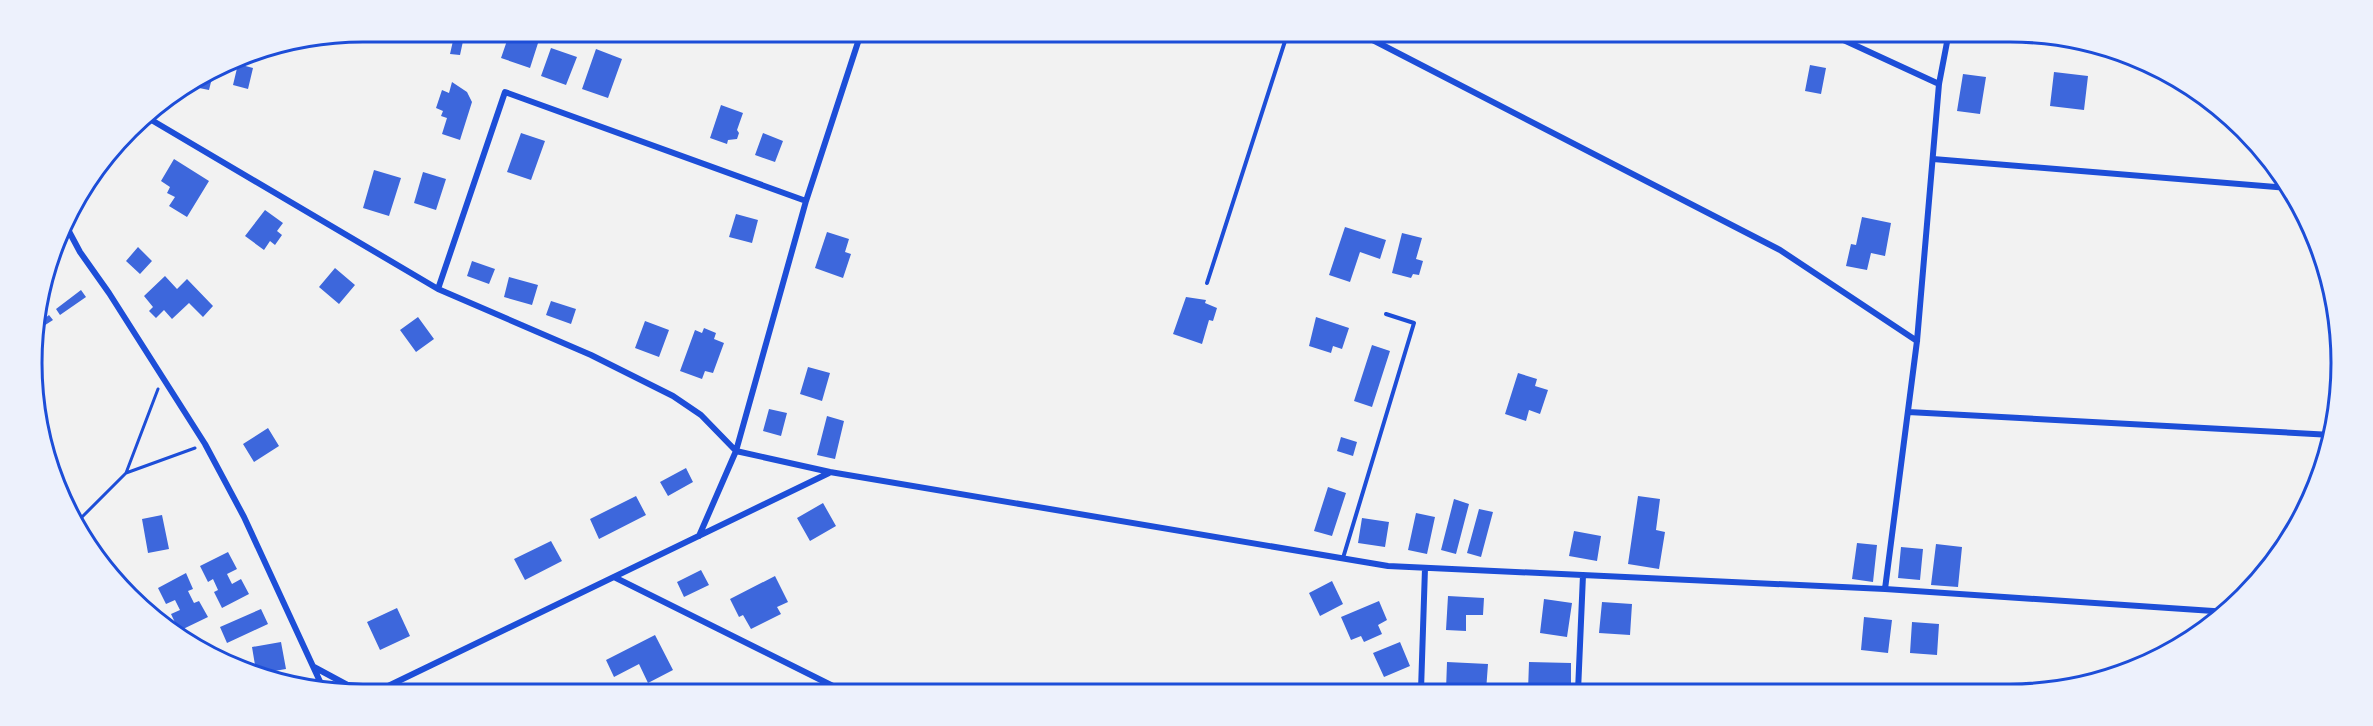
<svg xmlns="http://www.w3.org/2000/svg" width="2373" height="726" font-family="'PT Sans',sans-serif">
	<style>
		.building { fill: #3d67dc }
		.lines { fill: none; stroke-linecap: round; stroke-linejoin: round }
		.path { stroke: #1d4ed8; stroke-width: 3 }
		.service { stroke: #1d4ed8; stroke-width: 4 }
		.minor { stroke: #1d4ed8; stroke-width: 6 }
		.rim { fill: none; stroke: #1d4ed8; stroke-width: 3 }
	</style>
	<rect width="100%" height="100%" fill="#f2f2f2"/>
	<path class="building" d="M455 32H465L460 55 450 54Z
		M510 32 539 40 530 68 501 58Z
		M551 48 577 57 566 85 541 76Z
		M596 49 622 59 608 98 582 89Z
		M238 64 253 68 248 89 233 85Z
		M1810 65 1826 68 1821 94 1805 91Z
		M214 70 209 90 194 87 195 83Z
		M2054 72 2088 76 2084 110 2050 106Z
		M1963 74 1986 77 1980 114 1957 111Z
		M452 82 467 92 472 102 460 140 442 134 447 118 441 116 443 111 436 108 442 90 449 93Z
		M721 105 743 113 737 130 739 133 737 139 728 140 727 144 710 138Z
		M521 133 545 141 531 180 507 172Z
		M763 133 783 141 775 162 755 155Z
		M174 159 209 181 187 217 169 206 175 197 167 193 170 187 161 181Z
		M374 170 401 178 389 216 363 208Z
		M423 172 446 179 436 210 414 203Z
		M265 210 283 223 277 231 282 235 275 245 270 241 264 250 245 236Z
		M736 214 758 220 752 243 729 237Z
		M1862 217 1891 223 1885 256 1871 253 1867 270 1846 266 1851 244 1856 245Z
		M1345 227 1386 240 1380 259 1360 252 1350 282 1329 275Z
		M827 232 849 239 845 252 851 254 843 278 815 268Z
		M1402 233 1422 238 1416 259 1423 261 1419 275 1413 274 1411 278 1392 273Z
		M138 247 152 261 140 274 126 261Z
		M472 261 495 269 489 284 467 276Z
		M335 268 355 285 339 304 319 287Z
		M165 276 177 289 187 279 213 306 203 317 189 303 172 319 164 310 156 318 149 311 153 307 144 296Z
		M509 277 538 285 532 305 504 297Z
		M81 290 86 297 60 315 56 309Z
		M1186 297 1206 300 1205 303 1217 308 1213 321 1209 320 1202 344 1173 334Z
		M551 301 576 309 571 324 546 315Z
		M49 315 53 320 39 329 36 325Z
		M418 317 434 339 416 352 400 330Z
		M1316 317 1349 328 1342 349 1333 346 1331 353 1309 346Z
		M645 321 669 330 659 357 635 348Z
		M704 328 716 333 714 339 724 343 713 373 705 371 702 379 680 371 695 330 702 333Z
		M1372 345 1390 351 1372 407 1354 401Z
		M808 367 830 373 822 401 800 394Z
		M1518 373 1537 379 1535 386 1548 390 1540 414 1529 410 1526 421 1505 414Z
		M769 409 787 413 781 436 763 431Z
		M827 416 844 421 835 459 817 455Z
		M268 428 279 446 254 462 243 444Z
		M1341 437 1357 442 1353 456 1337 451Z
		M686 468 693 482 668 496 660 482Z
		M1328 487 1346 493 1332 536 1314 531Z
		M636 496 646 515 599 539 590 519Z
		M1638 496 1660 499 1656 530 1665 532 1659 569 1628 564Z
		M1454 499 1469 504 1456 554 1441 550Z
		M823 503 836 526 810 541 797 518Z
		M1479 509 1493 512 1481 557 1467 553Z
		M1416 513 1435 517 1427 554 1408 550Z
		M162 515 169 549 148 553 142 519Z
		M1362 518 1389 522 1385 547 1358 543Z
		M1574 531 1601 536 1597 561 1569 556Z
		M551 541 562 561 525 580 514 559Z
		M1857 543 1877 545 1873 582 1852 579Z
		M1936 544 1962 547 1958 587 1931 585Z
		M1901 547 1923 549 1920 580 1898 578Z
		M228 552 237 569 227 574 232 584 241 579 249 594 222 608 214 592 218 590 213 579 208 582 200 566Z
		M701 570 709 585 684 597 677 582Z
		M186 573 193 589 188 591 194 603 199 601 208 617 179 631 171 614 180 610 175 600 166 604 158 588Z
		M775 576 788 602 777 607 781 614 751 629 743 615 739 617 730 599Z
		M1332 581 1343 604 1320 616 1309 593Z
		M1448 596 1484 598 1483 615H1466V631L1446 630Z
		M1544 599 1572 603 1567 637 1540 633Z
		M1379 601 1387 620 1378 625 1382 634 1364 642 1361 636 1351 640 1341 617Z
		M1602 602 1632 604 1630 635 1599 633Z
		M397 608 410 636 380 650 367 622Z
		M261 609 268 624 227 643 220 627Z
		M1864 617 1892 620 1888 653 1861 650Z
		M1912 622 1939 624 1937 655 1910 653Z
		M655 635 673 670 648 683 639 664 614 677 606 660Z
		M281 642 286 669 262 673 256 671 252 647Z
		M1400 642 1410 666 1384 677 1373 653Z
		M1447 662 1488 664 1486 691 1446 690Z
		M1529 662 1571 663V691H1528Z"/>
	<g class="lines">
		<path class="path" d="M126 473 195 448
			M76 523 126 473 158 389"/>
		<path class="service" d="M1207 283 1287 35
			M1343 558 1414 323 1386 314"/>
		<path class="minor" d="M1363 35 1780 250 1917 341
			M1837 37 1939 84
			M143 115 438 289 591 355 673 396 701 415 736 451 830 472 1388 566 1885 589 2228 612
			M1933 159 2289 188
			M64 222 80 252 109 293 205 444 244 517 323 688
			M438 289 505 92 806 201
			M1908 412 2332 435
			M699 536 736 451 806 201 861 33
			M614 577 839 689
			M1885 589 1917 341 1939 84 1948 37
			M314 667 353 688
			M384 688 829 473
			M1421 690 1425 568
			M1578 691 1583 575"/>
	</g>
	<path d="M0 0H2373V726H0ZM363 42H2010A321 321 0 0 1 2331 363V363A321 321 0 0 1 2010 684H363A321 321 0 0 1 42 363V363A321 321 0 0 1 363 42Z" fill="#edf1fc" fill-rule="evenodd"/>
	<path class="rim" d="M363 42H2010A321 321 0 0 1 2331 363V363A321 321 0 0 1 2010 684H363A321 321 0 0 1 42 363V363A321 321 0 0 1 363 42Z"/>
</svg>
